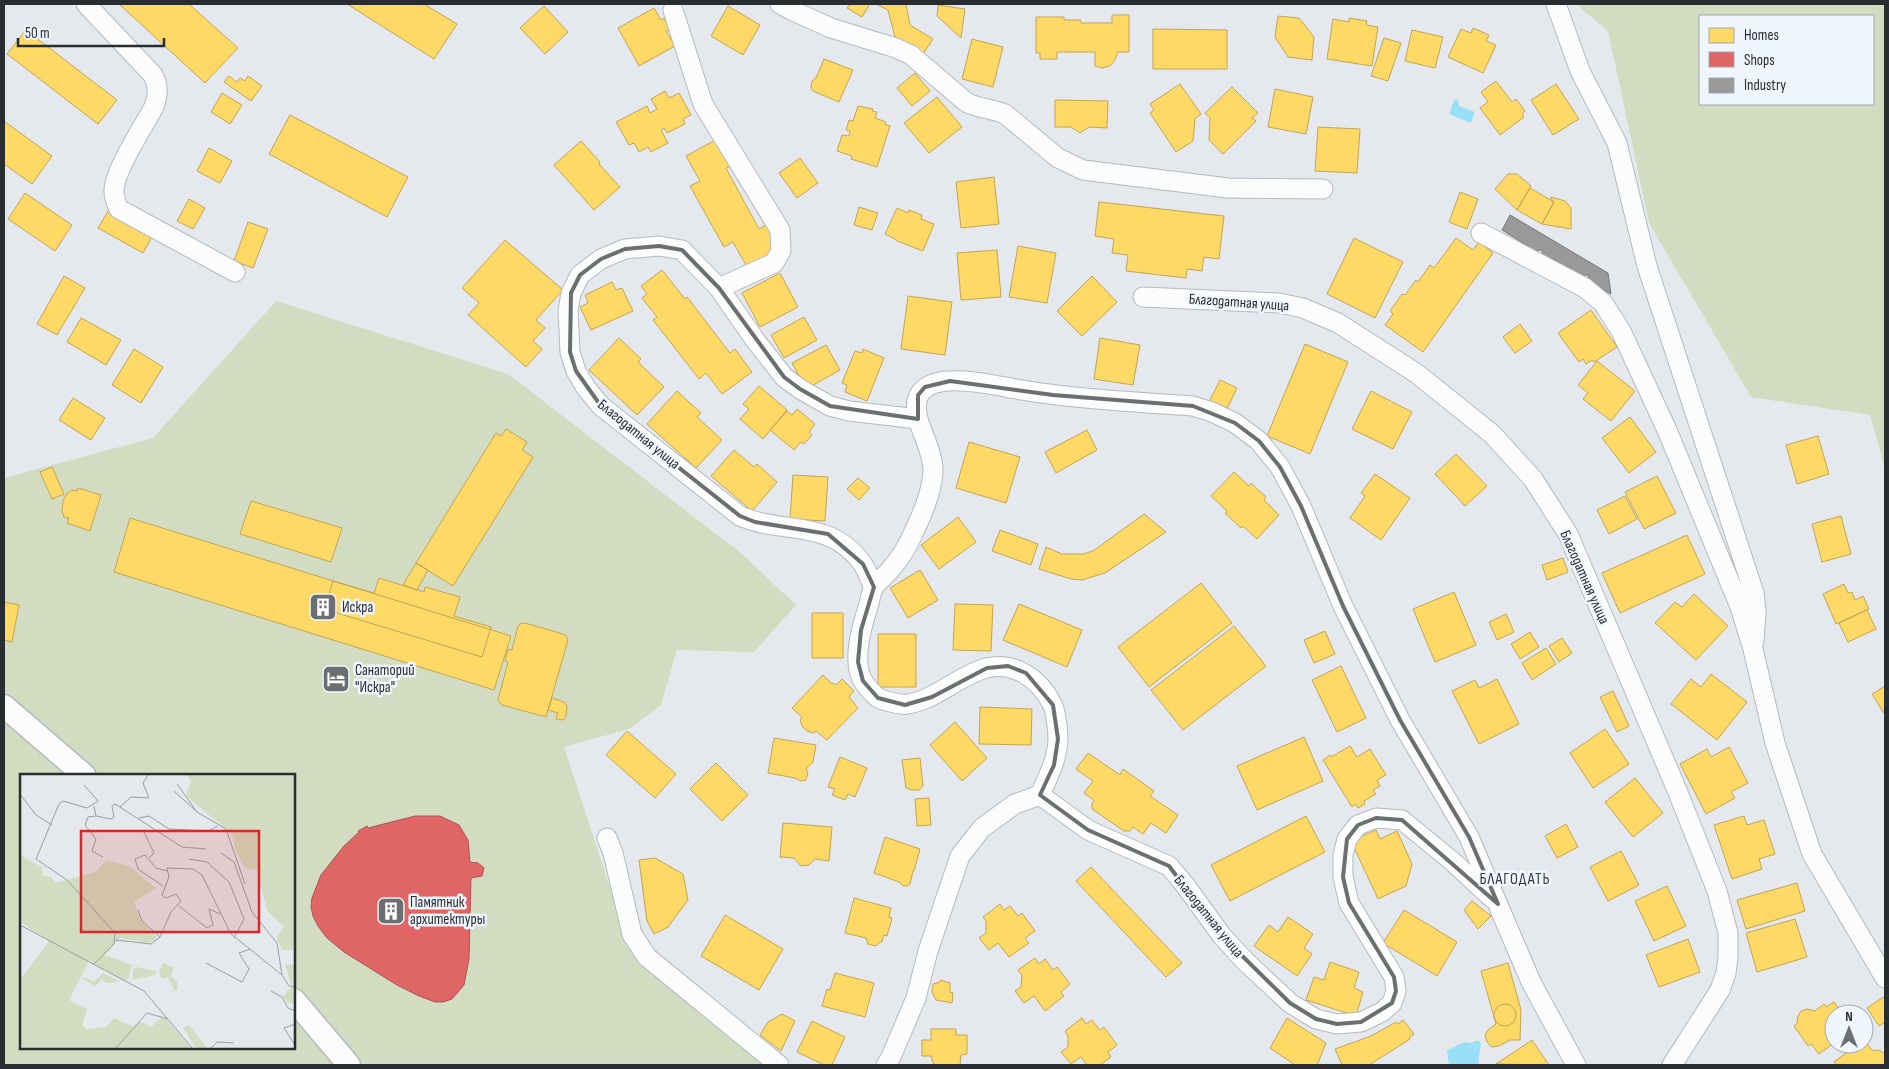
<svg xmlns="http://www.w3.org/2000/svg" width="1889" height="1069" font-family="'Sofia Sans Condensed',sans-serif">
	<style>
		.green { fill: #d3dcc0; fill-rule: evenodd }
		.water { fill: #97e0f6 }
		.homes { fill: #ffd966; stroke: #bfa556 }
		.shops { fill: #e06666; stroke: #a95556 }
		.industry { fill: #999; stroke: #78797a }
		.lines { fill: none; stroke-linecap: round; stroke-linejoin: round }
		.minor-casing { stroke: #b6b9bd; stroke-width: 21 }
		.tertiary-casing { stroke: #b6b9bd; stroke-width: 25 }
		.minor { stroke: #fbfcfc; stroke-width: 19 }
		.tertiary { stroke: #fbfcfc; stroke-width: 22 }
		.marked { fill: none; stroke: #6b6f72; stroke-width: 4; stroke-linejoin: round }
		.labels { text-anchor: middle; stroke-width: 5; stroke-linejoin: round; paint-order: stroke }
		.street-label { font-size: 15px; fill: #2a2d30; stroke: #eff6fd }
		.poi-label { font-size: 15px; fill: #2a2d30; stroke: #eff6fd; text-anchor: start }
		.neighbourhood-label { font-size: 16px; letter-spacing: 1px; fill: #333940; stroke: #eff6fd }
		.inset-road { fill: none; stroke: #9a9ea2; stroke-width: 1 }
		.view { fill: #d62828; fill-opacity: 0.15; stroke: #d62828; stroke-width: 2.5 }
		.inset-edge { fill: none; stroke: #2a2d30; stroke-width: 2.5 }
	</style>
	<rect width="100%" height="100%" fill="#e5e9ee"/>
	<path class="green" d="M1576 4H1885V469L1870 415 1751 397 1649 223 1608 31ZM1700 16H1873V104H1700Z
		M276 301 508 374 742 554 796 605 754 652 677 650 661 705 629 729 564 747 625 933 766 1065H4V478L153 438ZM21 775H294V1048H21Z"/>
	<path class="water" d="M1454 100H1458L1459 106 1475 112 1471 123 1449 114Z
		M1475 1041H1479L1481 1044 1478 1063 1481 1065H1449L1447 1050 1465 1042 1472 1043Z"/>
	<path class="homes" d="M119 4H189L238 48 205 83Z
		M347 4H424L457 24 434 59Z
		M850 4H870L862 17 847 8Z
		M876 4H906L910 25 933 39 923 54 895 37 888 10Z
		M938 5 965 9 961 38 937 16Z
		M544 6 568 32 545 54 520 28Z
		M728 6 760 25 743 55 711 36Z
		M654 8 661 20 664 18 670 30 666 31 675 46 639 66 618 28Z
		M1112 15H1129V52H1118L1115 60 1110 66 1102 68 1095 66V52H1057V59H1040V53H1036V17H1064V20H1081V23H1112Z
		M1278 16 1299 18 1314 37 1312 60 1288 57 1275 37Z
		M1349 18 1367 21 1366 25 1378 27 1372 66 1327 59 1333 19 1349 22Z
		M1473 28 1489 35 1486 41 1496 45 1483 73 1448 57 1461 29 1471 33Z
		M1153 29 1227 30V69H1153Z
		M26 30 117 100 98 124 7 54Z
		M1412 30 1443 37 1435 68 1405 61Z
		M1384 38 1401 43 1388 81 1371 76Z
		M972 39 1003 47 993 87 962 79Z
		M824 59 853 70 839 102 813 91 811 88 812 81 816 78Z
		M915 73 930 91 912 106 897 88Z
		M229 76 237 82 240 78 245 81 248 76 262 86 251 101 224 82Z
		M1496 81 1512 102 1516 99 1525 111 1522 114 1524 117 1500 135 1480 108 1488 102 1481 92Z
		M1180 84 1201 114 1195 119 1193 141 1176 152 1150 113 1154 110 1150 104Z
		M1556 84 1579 119 1553 135 1531 100Z
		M1232 87 1258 113 1252 118 1256 121 1223 154 1209 140 1210 118 1205 113Z
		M1275 89 1313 97 1306 134 1268 127Z
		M665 91 669 98 679 93 691 115 683 119 685 124 667 133 664 128 661 130 668 143 651 152 648 147 639 152 634 143 629 145 616 122 647 106 650 113 657 109 651 99Z
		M222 93 242 105 230 124 211 112Z
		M937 97 962 127 929 153 904 123Z
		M1055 100 1108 101 1107 128 1089 127 1080 133 1071 127H1055Z
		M858 106 873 109 872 111 877 112 875 118 886 122 885 124 890 126 877 167 851 159 852 156 837 151 842 135 849 136 850 131 846 130 849 120 853 121Z
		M290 115 408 177 387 217 269 154Z
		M4 121 52 156 32 184 4 164Z
		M1318 127 1360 129 1357 173 1315 171Z
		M719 138 733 165 726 168 759 229 766 225 779 250 747 267 733 242 724 247 690 186 700 181 686 156Z
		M581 141 600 162 599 164 620 187 594 210 554 165Z
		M209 148 232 161 220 183 197 171Z
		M800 158 818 183 797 198 779 173Z
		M1508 174H1517L1531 186 1517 210 1495 189Z
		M994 177 999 224 961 228 956 182Z
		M1530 188 1554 202 1542 224 1517 210Z
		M1460 192 1478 199 1467 229 1449 222Z
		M25 193 72 225 55 251 8 219Z
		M1551 197 1565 201 1571 208V229L1542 224 1554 202 1551 200Z
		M189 199 205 208 193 229 177 221Z
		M1099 202 1224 216 1219 259 1204 257 1202 271 1187 269 1186 278 1126 271 1128 255 1112 253 1114 239 1095 236Z
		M859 207 878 213 872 230 854 225Z
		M110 208 154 233 143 253 98 228Z
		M897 208 908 213 909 210 922 215 921 219 934 224 923 251 897 241 895 239 885 234Z
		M248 222 268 229 253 268 234 261Z
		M1354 238 1403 262 1375 318 1327 294Z
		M1456 238 1473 250 1479 242 1493 253 1423 352 1385 325 1393 314 1390 311 1402 294 1405 295 1416 280 1418 282 1430 265 1434 268Z
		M505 240 563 290 536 320 545 328 533 341 542 349 526 367 468 315 479 303 462 288Z
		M1018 246 1056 253 1047 303 1009 297Z
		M997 250 1001 297 961 300 957 253Z
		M662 270 685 299 687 297 730 353 735 349 752 372 722 394 706 373 699 379 653 320 657 317 642 298 647 294 641 286Z
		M780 273 798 307 760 327 742 293Z
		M64 276 85 288 57 335 37 324Z
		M1092 276 1117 302 1082 336 1057 311Z
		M612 282 616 290 622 288 633 311 591 330 580 307 588 303 585 295Z
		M908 296 952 302 945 355 901 349Z
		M1591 310 1617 347 1594 362 1593 360 1586 364 1583 359 1579 362 1558 333Z
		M804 317 817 340 784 358 771 335Z
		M81 318 121 340 106 365 67 342Z
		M1520 324 1532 341 1515 353 1503 337Z
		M619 338 641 359 638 362 664 387 637 415 589 370Z
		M1100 338 1140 345 1133 385 1094 379Z
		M1305 344 1348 362 1310 454 1267 436Z
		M826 345 840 370 806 389 792 363Z
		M134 349 163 367 141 403 112 385Z
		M863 349 884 358 867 401 845 392 847 385 842 383 855 351 862 353Z
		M1597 361 1635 391 1611 421 1583 399 1588 393 1578 385Z
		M1220 380 1237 388 1226 411 1209 402Z
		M759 386 787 410 763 439 740 419 749 409 743 404Z
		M677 391 701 413 697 417 722 440 696 468 647 424Z
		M1371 391 1412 412 1393 449 1352 429Z
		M73 398 105 418 91 440 59 420Z
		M797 409 815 424 809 432 812 435 804 444 801 442 794 450 770 430 787 411 792 415Z
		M1630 417 1656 452 1629 473 1602 438Z
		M506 429 527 442 522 450 533 457 453 586 416 563 496 433 501 436Z
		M1087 430 1097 450 1056 473 1045 452Z
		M1818 436 1829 474 1797 484 1786 445Z
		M969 442 1020 457 1006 503 956 488Z
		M734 450 754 467 757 464 777 482 752 511 711 476Z
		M1456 454 1487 486 1465 506 1435 474Z
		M52 467 64 494 52 499 40 472Z
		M1234 472 1249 486 1251 483 1266 497 1264 500 1279 515 1257 539 1243 526 1241 528 1225 513 1227 511 1211 496Z
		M1375 474 1410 498 1381 540 1350 518 1365 496 1361 493Z
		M793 475 828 477 825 521 790 519Z
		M1657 476 1676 513 1644 529 1625 492Z
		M858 478 870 488 859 500 847 489Z
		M78 488 101 495 90 531 67 523 69 518 64 517 62 511 63 501 67 493 72 490 77 491Z
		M1625 496 1637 519 1609 534 1597 510Z
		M251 501 342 528 331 562 240 534Z
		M1144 514 1166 532 1105 573 1082 580 1071 579 1039 569 1046 547 1062 554H1083L1093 551Z
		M1841 516 1851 554 1822 562 1812 524Z
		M958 517 976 542 939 569 921 545Z
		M130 518 511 636 494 690 114 572Z
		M1000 530 1038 544 1031 565 992 551Z
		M1687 535 1705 574 1620 613 1602 573Z
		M1563 558 1568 572 1547 580 1542 565Z
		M416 563 428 570 417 590 403 585Z
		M920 570 938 600 908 618 890 588Z
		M379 578 424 592 425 587 460 597 454 616 491 627 482 657 324 609 333 581 374 593Z
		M1201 583 1232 623 1149 687 1118 647Z
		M1844 584 1848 593 1852 592 1855 600 1863 596 1869 609 1836 624 1823 594Z
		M1454 592 1476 645 1435 662 1413 609Z
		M1694 594 1728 626 1696 660 1655 623 1675 602 1682 607Z
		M4 602 19 605 12 642 4 640Z
		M955 604 993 605 991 651 953 650Z
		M1019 604 1082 630 1067 667 1003 640Z
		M1867 610 1876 629 1848 642 1839 623Z
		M812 613H843V658H812Z
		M1506 614 1514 632 1497 640 1489 622Z
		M525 623 563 634 566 636 568 640 546 717 502 705 498 700 508 662 505 661 508 649 512 650 518 626 520 624Z
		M1234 626 1266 666 1183 730 1151 690Z
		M1325 631 1335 654 1314 663 1304 640Z
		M1530 632 1539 647 1520 659 1511 644Z
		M878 634H916V687H878Z
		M1562 638 1572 653 1559 662 1549 646Z
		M1546 648 1556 664 1532 680 1522 663Z
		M1341 666 1366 718 1337 732 1312 680Z
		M1711 674 1747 702 1717 740 1671 704 1691 679 1701 687Z
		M823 675 832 684 833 683 836 685 842 679 854 691 849 697 858 708 827 740 816 731 814 733 807 731 802 726 800 720 802 717 792 708Z
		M1497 679 1519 724 1479 744 1452 691 1475 680 1479 688Z
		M1885 686V715L1872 694Z
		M1613 691 1629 726 1617 732 1600 697Z
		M552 698 564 702 567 706 566 716 563 720 556 719 558 713 548 710Z
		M980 707 1032 709 1031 745 979 744Z
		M955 722 987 758 962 781 930 745Z
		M1605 729 1629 764 1593 788 1570 753Z
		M627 731 676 774 655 798 606 755Z
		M1304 737 1323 781 1257 810 1237 766Z
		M774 738 816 745 813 762 806 769 808 773 806 780 800 781 795 778 768 773Z
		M1350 746 1357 757 1370 749 1386 775 1377 780 1380 786 1373 790 1376 794 1364 801 1365 804 1358 808 1356 804 1352 807 1323 760 1330 755 1331 757Z
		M1729 747 1748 783 1731 792 1735 798 1706 814 1680 764 1707 749 1711 757Z
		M1088 753 1120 775 1123 769 1154 791 1150 796 1178 815 1166 833 1151 823 1143 834 1133 827 1130 831H1124L1092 809V804L1094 800 1084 793 1093 781 1076 769Z
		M840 757 867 768 855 797 848 794 845 800 832 795 835 789 828 787Z
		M920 758 923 786 919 790H911L906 788 902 760Z
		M716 763 748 795 722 821 690 789Z
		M1635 778 1663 813 1633 837 1605 802Z
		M929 798 931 825 917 826 915 799Z
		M1306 816 1325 852 1230 901 1211 865Z
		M1744 816 1747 825 1764 820 1775 854 1759 859 1762 869 1732 879 1714 825Z
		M783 823 832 827 829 861 815 859 809 865 801 866 794 858 780 857Z
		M1566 824 1578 847 1557 858 1545 836Z
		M1376 830 1380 839 1397 831 1412 864 1406 886 1378 899 1351 841Z
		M885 837 920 849 914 871H913L910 884 907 886H903L899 882 874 873Z
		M1621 851 1639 885 1608 901 1590 867Z
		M655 858 683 874 688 900 668 927 654 934 647 921 639 860Z
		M1091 867 1182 963 1166 977 1076 881Z
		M1797 883 1805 911 1746 929 1737 900Z
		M1667 886 1686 926 1654 941 1635 901Z
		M854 898 891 908 889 917 892 918 887 936 884 935 882 942H880L876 946 868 944 866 938 845 933Z
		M1472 901 1491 916 1478 929 1464 910Z
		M1000 904 1004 910 1010 906 1018 916 1022 913 1035 931 1025 938 1029 943 1009 957 998 943 989 950 979 938 986 933V921L983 917Z
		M1404 910 1457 942 1437 976 1383 943Z
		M725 915 783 949 759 990 701 956Z
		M1288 917 1313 934 1304 948 1312 954 1297 976 1254 946 1269 925 1278 932Z
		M1795 919 1807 957 1757 972 1746 933Z
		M1688 939 1700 972 1659 987 1646 955Z
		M1035 958 1039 964 1045 959 1053 970 1057 967 1070 984 1061 992 1064 996 1045 1011 1034 996 1024 1003 1015 991 1021 987 1022 975 1018 970Z
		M1330 962 1359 972 1354 988 1363 992 1356 1016 1306 1000 1314 977 1324 980Z
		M1508 963 1521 1010 1520 1040H1510L1499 1046 1492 1047 1487 1042 1485 1035 1488 1030 1496 1024 1481 971Z
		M835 973 874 983 865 1017 822 1006 827 989 830 990Z
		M941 980 950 983V992L953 993 952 1003 936 1000 932 992 933 984 940 982Z
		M1885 996V1022L1879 1026 1867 1008Z
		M1834 1002 1843 1014H1834V1043L1819 1054 1811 1044 1808 1046 1794 1026 1797 1023 1798 1016 1801 1011 1807 1009 1815 1011 1824 1004 1826 1007Z
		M1494 1015a11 11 0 1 1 22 0a11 11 0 1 1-22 0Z
		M782 1014 795 1021 781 1051 760 1035 768 1022Z
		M1082 1018 1086 1024 1092 1020 1100 1030 1104 1027 1117 1045 1108 1052 1111 1057 1100 1065H1087L1081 1057 1071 1064 1061 1052 1068 1047V1036L1065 1031Z
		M1287 1018 1326 1043 1317 1065H1295L1270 1048Z
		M1403 1020 1414 1034 1409 1038 1410 1039 1369 1065H1342L1335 1049 1371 1036 1396 1022 1398 1024Z
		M812 1021 845 1037 832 1065H824L797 1052Z
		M931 1029H956V1035H967V1054L961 1055 960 1065H936L933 1063 931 1056H922V1040H931Z
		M1532 1040 1549 1065 1496 1064Z
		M1864 1040 1873 1051 1879 1050 1885 1054V1065H1836L1834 1062 1858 1044H1864Z"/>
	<path class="shops" d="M415 816H440L459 825 468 840 470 862 478 863 484 868 482 876 471 878 469 959 464 985 452 999 443 1002H435L419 996 397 985 344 952 327 938 318 926 313 916 311 907 312 898 321 875 344 846 359 832 358 831 367 826 368 828Z"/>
	<path class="industry" d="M1510 215 1608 273 1611 294 1589 282 1588 275 1570 276V267L1556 268 1555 259 1543 260 1542 250 1531 251V248L1502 230Z"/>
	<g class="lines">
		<g class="minor-casing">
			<path id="minor" d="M86 4 153 75C159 86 158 95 154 107 144 125 113 173 114 191 114 197 116 203 119 209L235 272
				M780 4 791 10 831 28 896 48 911 55 966 102C978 109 992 108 1005 114L1058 158 1083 170 1228 188 1323 189
				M1556 4 1580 71 1617 143 1647 266 1754 593 1756 611 1754 641
				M673 10 703 104 780 230 781 251 774 263 719 288
				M1481 233 1585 288 1603 303 1621 331 1667 430 1740 607 1753 649 1775 743 1812 854 1885 978
				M1143 297 1279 303 1303 308 1338 323 1416 373 1492 434 1533 479 1568 534 1677 790 1717 891 1728 933V957L1726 973 1720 990 1672 1065
				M874 587C870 580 867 570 862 563 829 518 784 535 740 516L601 406 586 388 576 371 570 352 568 311 571 293 580 275 601 259 625 249 659 246 682 250 719 288 755 340 784 377 800 389 830 406 849 411 918 419
				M1040 795 1088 830 1169 866 1185 885 1222 936 1246 962 1290 1003 1316 1019 1337 1024 1361 1022 1382 1012 1392 1003 1396 991 1394 977 1349 903 1343 877V855L1347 839 1358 825 1376 818 1402 820 1452 861 1492 898
				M607 838 613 853 632 934 647 957 779 1065
				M886 1065 891 1057 916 998 928 951 960 856 982 828 1015 804 1040 795C1048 777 1057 760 1058 740 1058 732 1056 710 1052 704 1040 679 1014 661 986 668 958 676 937 699 908 704 901 705 883 701 877 697 873 694 868 688 865 684 850 665 862 625 869 604 870 599 871 592 874 587 878 581 885 576 890 570 898 561 907 547 912 536 921 517 932 493 933 471 933 453 923 436 918 419 904 362 987 384 1016 389 1075 399 1134 402 1193 406L1212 412 1235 423 1259 441 1280 467 1301 506 1343 606 1400 720 1469 837 1531 982 1576 1065"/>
		</g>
		<g class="tertiary-casing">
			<path id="tertiary" d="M4 706 84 775
				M294 1000 349 1065"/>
		</g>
		<use href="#minor" class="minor"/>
		<use href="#tertiary" class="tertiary"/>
	</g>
	<path class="marked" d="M659 246 682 250 719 288 784 377 800 389 830 406 918 419V395L925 387 950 381 1053 395 1193 406 1235 423 1259 441 1280 467 1301 506 1343 606 1400 720 1469 837 1498 904 1402 820 1376 818 1358 825 1347 839 1343 877 1349 903 1394 977 1396 991 1392 1003 1361 1022 1337 1024 1316 1019 1290 1003 1222 936 1169 866 1088 830 1040 795 1054 765 1058 739 1053 705 1026 673 1008 666 987 668 932 697 905 705 878 698 863 681 858 662 861 630 874 587 863 564 828 534 755 522 740 516 601 406 576 371 570 352 571 293 580 275 601 259 625 249Z"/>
	<defs>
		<g id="building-square" transform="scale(1.4375)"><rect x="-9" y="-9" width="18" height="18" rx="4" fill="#6b6f72" stroke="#eff6fd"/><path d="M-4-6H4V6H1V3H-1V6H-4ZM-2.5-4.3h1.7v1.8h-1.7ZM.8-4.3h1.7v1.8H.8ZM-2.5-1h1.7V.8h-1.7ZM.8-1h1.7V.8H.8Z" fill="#fff"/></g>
		<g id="hotel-square" transform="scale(1.4375)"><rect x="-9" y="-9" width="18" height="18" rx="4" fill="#6b6f72" stroke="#eff6fd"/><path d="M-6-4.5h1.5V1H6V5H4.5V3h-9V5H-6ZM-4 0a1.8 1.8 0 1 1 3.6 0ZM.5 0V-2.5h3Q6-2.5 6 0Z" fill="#fff"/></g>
	</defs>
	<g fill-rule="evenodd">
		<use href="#building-square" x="323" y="607"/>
		<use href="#hotel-square" x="336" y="679"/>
		<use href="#building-square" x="391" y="911"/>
	</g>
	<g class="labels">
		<g class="street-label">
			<text transform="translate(1239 302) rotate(4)" y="5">Благодатная улица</text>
			<text transform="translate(639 434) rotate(39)" y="5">Благодатная улица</text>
			<text transform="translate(1585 577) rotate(66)" y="5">Благодатная улица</text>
			<text transform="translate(1209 916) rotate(51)" y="5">Благодатная улица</text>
		</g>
		<g class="poi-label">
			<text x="342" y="612">Искра</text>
			<text x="355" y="675">Санаторий<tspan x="355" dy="17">"Искра"</tspan></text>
			<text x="410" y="907">Памятник<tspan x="410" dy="17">архитектуры</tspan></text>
		</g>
		<g class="neighbourhood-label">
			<text x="1515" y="884">БЛАГОДАТЬ</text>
		</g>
	</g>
	<g transform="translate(20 774)">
		<rect width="275" height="275" fill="#e5e9ee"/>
		<path d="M166 0H275V176H262L256 163 264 153 247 137 237 96 226 95 216 78 212 60 166 22 171 7ZM0 81 22 93 23 101 31 103 35 109 75 98 87 86 109 92 136 114 114 128 120 145 137 164 129 169 100 164 85 181 112 191 109 203 106 207 69 187 49 226 67 235 62 251 67 255 86 253 94 244 114 253 120 247 131 253 143 242 172 275H4L0 272V206L29 167 0 148ZM143 189 154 194 151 202 157 208 158 216 149 218 154 216 148 203 142 205 139 199ZM265 190 275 191V229H268L263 222 272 213ZM116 193 136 197 135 201 113 206V196ZM83 199 101 208 86 209 82 205 76 212 62 205 64 203 74 208ZM169 251 188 275H177L163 254Z" fill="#d3dcc0"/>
		<path class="inset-road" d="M157 10 177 38 206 55 225 110M64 11 78 27 67 34 43 27 39 30 16 85 47 106 95 159 94 170 74 190M154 17 175 36M0 20 16 41 32 51M74 32 76 42 91 45 94 43 92 32 95 30 162 73 186 75M100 33 111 23 129 24 123 9 128 1M76 42 68 43 65 51 76 65 72 77 83 83M119 44 129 42 149 55 188 57 198 52M124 58 134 79 129 84M201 79 214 88 232 138 257 169 262 201M169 85 187 88 209 108 224 145 214 164M143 112 118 95 115 85 125 81 136 94 147 97M159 132 187 154 193 151 189 135 200 140M118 136 122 147 140 163M0 151 124 217 173 275M96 166 131 170 140 163 151 138 161 127 156 120 146 124 142 121 149 103 147 94 173 95 182 101 211 160 262 201 269 212 275 213M186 189 222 208 229 195 219 179 230 175M251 217 262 223 268 234 275 237M275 250 264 254 275 271M95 275 127 239 148 245M190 275 197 268 214 269"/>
		<path class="view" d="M61 57H239V158H61Z"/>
		<rect width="275" height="275" class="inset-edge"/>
	</g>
	<rect width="1889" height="1069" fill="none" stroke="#2a2d30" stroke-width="10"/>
	<rect x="1699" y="15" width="175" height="90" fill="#eff6fd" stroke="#a0a6ab"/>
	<rect x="1709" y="28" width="25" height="15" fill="#ffd966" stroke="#a0a6ab"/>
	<text x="1744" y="40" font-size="15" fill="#2a2d30">Homes</text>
	<rect x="1709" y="52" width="25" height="15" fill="#e06666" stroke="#a0a6ab"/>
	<text x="1744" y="65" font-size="15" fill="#2a2d30">Shops</text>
	<rect x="1709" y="78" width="25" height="15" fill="#999999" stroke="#a0a6ab"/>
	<text x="1744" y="90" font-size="15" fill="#2a2d30">Industry</text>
	<g transform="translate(1849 1029)"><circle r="24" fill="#eff6fd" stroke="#a0a6ab"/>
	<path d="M0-4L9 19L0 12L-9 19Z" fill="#6b6f72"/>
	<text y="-8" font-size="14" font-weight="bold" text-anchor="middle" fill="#2a2d30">N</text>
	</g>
	<path d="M18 38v8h146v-8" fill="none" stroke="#2a2d30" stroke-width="2.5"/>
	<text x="25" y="38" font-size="15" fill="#2a2d30" stroke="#eff6fd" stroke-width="4" paint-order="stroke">50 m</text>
</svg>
